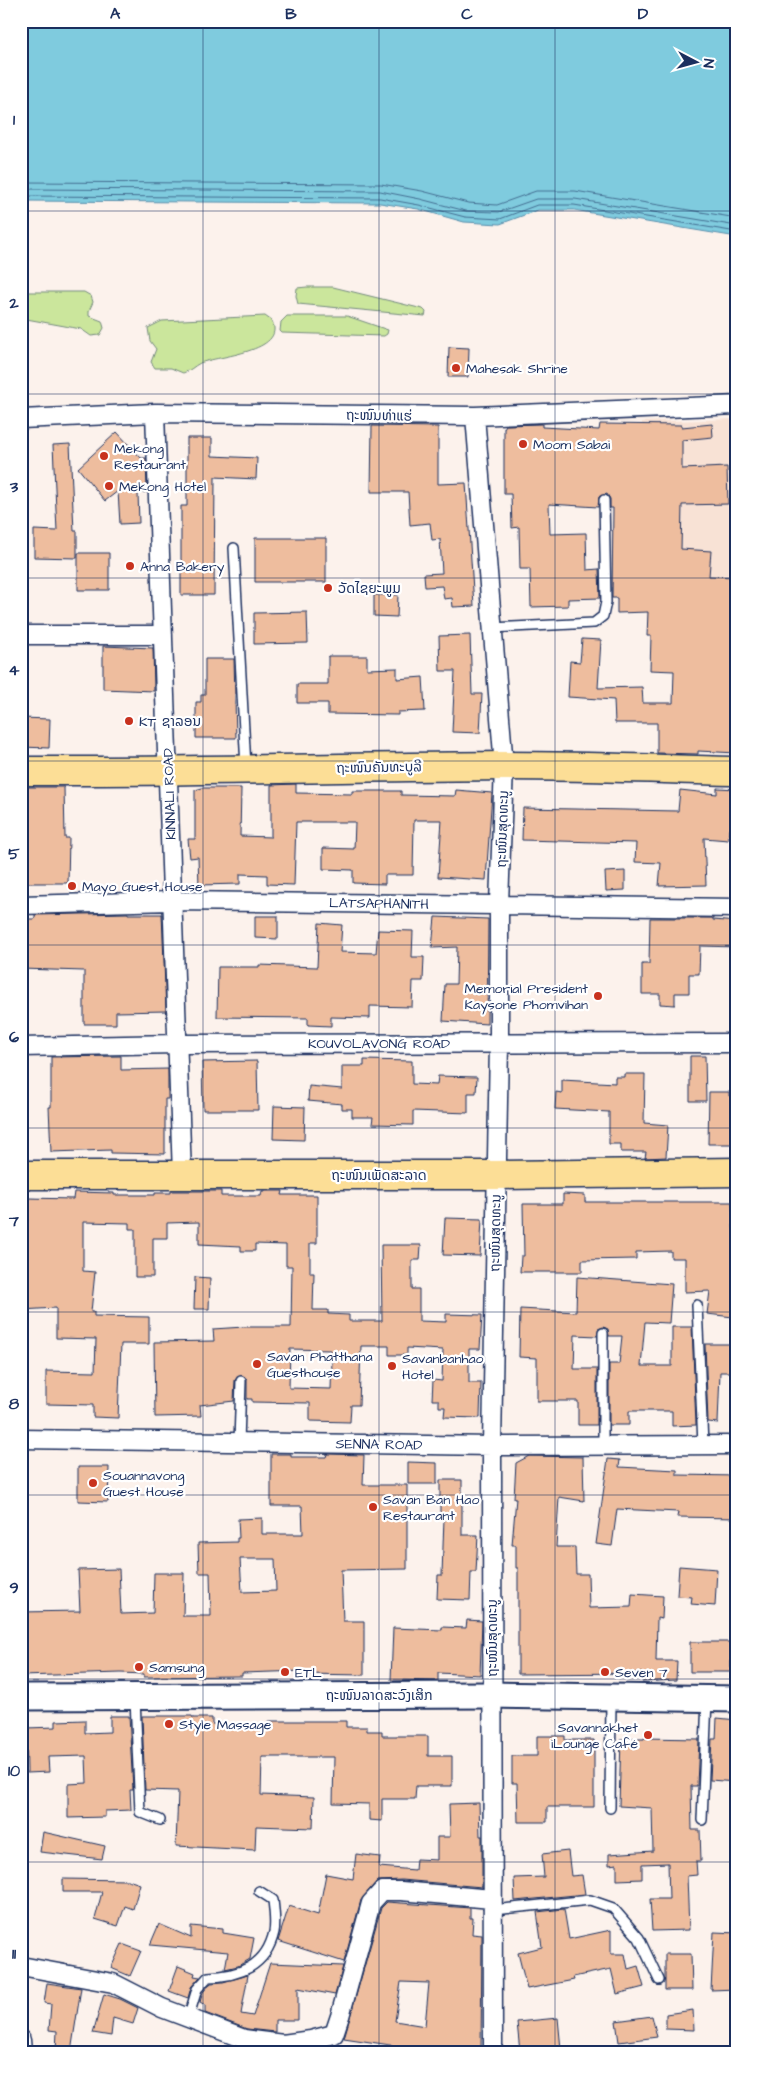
<svg xmlns="http://www.w3.org/2000/svg" width="758" height="2073" font-family="'Architects Daughter','Noto Sans Lao',sans-serif">
	<style>
		.built { fill: #f8e2d5 }
		.green { fill: #cbe69c; stroke: #738a7d }
		.water { fill: #7fcbde; stroke: #578dab }
		.lines { fill: none; stroke-linecap: round; stroke-linejoin: round }
		.shore { stroke: #436d91; stroke-width: 1 }
		.building { fill: #eebd9e; stroke: #1b2f5e; fill-rule: evenodd }
		.lane-casing { stroke: #1b2f5e; stroke-width: 12 }
		.street-casing { stroke: #1b2f5e; stroke-width: 21 }
		.secondary-casing { stroke: #1b2f5e; stroke-width: 29 }
		.primary-casing { stroke: #1b2f5e; stroke-width: 31 }
		.lane { stroke: #fff; stroke-width: 9 }
		.street { stroke: #fff; stroke-width: 18 }
		.secondary { stroke: #fff; stroke-width: 25 }
		.primary { stroke: #fcde96; stroke-width: 28 }
		.grid { fill: none; stroke: #1b2f5e; stroke-width: 1; stroke-opacity: 0.55 }
		.poi-dot { fill: #c8321e; stroke: #fff; stroke-width: 2 }
		.labels { text-anchor: middle; stroke-width: 4.5; stroke-linejoin: round; paint-order: stroke }
		.poi-label { font-size: 14px; fill: #1b2f5e; stroke: #fff; text-anchor: start }
		.street-label { font-size: 14px; fill: #1b2f5e; stroke: #fff }
		.neatline { fill: none; stroke: #1b2f5e; stroke-width: 2 }
		.grid-label { font-size: 16px; text-anchor: middle; font-weight: bold; fill: #1b2f5e }
	</style>
	<rect width="100%" height="100%" fill="#fcf2ec"/>
	<filter id="ink" filterUnits="userSpaceOnUse"><feTurbulence type="fractalNoise" baseFrequency=".02" numOctaves="2"/><feDisplacementMap in="SourceGraphic" scale="10" xChannelSelector="R" yChannelSelector="G"/><feConvolveMatrix kernelMatrix="1 2 1 2 8 2 1 2 1" color-interpolation-filters="sRGB"/></filter>
	<g filter="url(#ink)">
		<path class="built" d="M737 419V636L647 633 642 422Z"/>
		<path class="green" d="M307 287H333L423 309 426 312 425 316 298 304 296 296 297 288Z
			M21 292H84L91 296 93 302 89 311V316L102 321 104 328 100 335 91 336 81 329 21 318Z
			M265 316 272 321C287 352 217 356 200 363 194 366 190 371 183 373L171 368H155L151 362 156 349 150 341 148 328 162 321Z
			M287 316H347L388 330 387 334 384 336 282 333 280 331 281 322Z"/>
		<path class="water" d="M21 21H737V237L574 210H538L500 224 464 222 418 209 380 203 21 201Z"/>
		<g class="lines">
			<path class="shore" d="M21 182 381 184 422 191 468 203 497 205 536 191H575L737 218
				M21 189 380 191 420 199 466 211 499 212 536 199H575L737 226
				M21 196 380 198 419 205 465 217 500 219 537 205H574L737 232"/>
		</g>
		<path class="building" d="M449 347 469 348 468 377H448Z
			M542 424V427L599 430 600 424 682 425V427L712 424 713 437 682 440V469L727 467 728 504 682 505 681 549 711 551 709 576 737 577V753L698 751V754L657 753V723H615L614 700 568 697 570 661 580 662 582 639 601 640 598 688 642 687 643 703H673L674 671 650 670 651 636H647L648 612 617 613V598H612L613 508H610V499L607 494 599 497 598 507 549 504 550 534 586 533 587 570 599 569 600 598 568 599V606L531 607 530 569H520L519 527 512 528 511 494H504V428L506 425Z
			M372 426 438 427V484L466 483 474 606 453 607 452 598 444 599 442 586 425 587 424 574 442 573 440 539 432 540 430 523 410 525 408 492H371Z
			M117 432 141 458H146L147 492 138 493 139 523 120 524 118 491 105 501 78 468Z
			M187 438H212V456L257 458 256 479 215 477 214 595H181V506H187Z
			M70 444 74 531H77V558L34 557V530L57 531 53 445Z
			M255 538H326V582H255Z
			M78 553H109V590H78Z
			M374 595H398L397 617 374 616Z
			M307 612 308 643 254 644V613Z
			M470 635 472 694H482L480 733 452 732 455 671H440L439 636Z
			M103 646 153 648 154 691 103 689Z
			M328 656H367V669L397 668V679L423 677 425 711 398 712V715L328 714V703H297V684H328Z
			M205 659H234L236 738H196V702H201V695H205Z
			M21 718 50 719 49 748 21 747Z
			M296 784V793L352 794V791H401V795L455 796 456 790 492 793 486 880 438 877 442 820H414L413 875H385V884L353 883V870L323 869V848L354 849 355 822H296L294 885 267 884V875L240 874V884L199 885 198 857 190 858 188 839H195V790L202 788H241L240 836 271 837V785Z
			M24 787H64L65 838H69L68 883H26L27 834 24 835Z
			M717 788 737 789 734 829H729L728 840 704 838 706 885 659 886 661 863 635 862 636 843 522 840 523 808 678 811 680 790 717 794Z
			M625 871V890L606 891 605 872Z
			M128 913V914H162L166 1011 116 1012V1024H84V971L21 969V919H35V915Z
			M255 916H278V939L255 938Z
			M435 917 488 919 487 1024 443 1021 445 984H456L457 947 432 948Z
			M650 918H713V920L737 922V947L700 946 699 974H689V993H675V1005L660 1004V994H642V964H649Z
			M319 923 342 925 340 952 376 953 378 930 413 931 412 957H424L423 981H413L412 1007 370 1006V1018L331 1017V1026L308 1025V1018L217 1017 218 967H259V965L317 967Z
			M121 1056V1070L168 1069V1099H165V1154L111 1153V1150L51 1152 49 1107H51V1057Z
			M690 1056H705L706 1101H690Z
			M364 1060 412 1061V1084L437 1085 438 1076 477 1077 476 1093H468V1113L413 1111V1125L372 1124 373 1117H352V1109H342V1104L308 1101 309 1086 342 1089V1066H364Z
			M257 1061 258 1110H203L202 1062Z
			M624 1074H645L644 1123 668 1125 666 1157 645 1158 646 1152H621V1144H609V1112L555 1109 556 1092 562 1093V1080L615 1083V1077H624Z
			M709 1092H729V1096H737V1144H708Z
			M274 1106 305 1107 304 1140 273 1139Z
			M171 1191H221V1196H261L262 1191H283L282 1195H317V1243H310V1273H314L313 1310H328V1314L349 1315V1321H382L381 1245H421L420 1260H412V1289H419V1321L446 1322V1314L482 1315 480 1349H469V1383H481L480 1418 444 1417 445 1407H439V1400H432L433 1380 442 1381 443 1350 407 1348V1355H389V1346H361L359 1405H351L350 1422 310 1421V1403L252 1402V1399H247V1379L241 1375 235 1380 234 1401 200 1405 201 1416 155 1417 154 1342 214 1341 213 1329 244 1327H291L292 1266H286V1245L255 1244V1251H241V1246L199 1244V1222L167 1223V1238H153V1277H135V1229H129V1223L83 1222V1271L95 1272 91 1312H94V1316L149 1317V1344H121L118 1418 93 1417V1405L46 1404V1371L95 1372 96 1339 56 1338V1308L21 1310V1251H27L28 1198 73 1199 74 1192 114 1193V1195H155V1193H171ZM290 1349 330 1350 329 1360H332L331 1389 289 1388Z
			M563 1194 585 1195V1202H732L735 1261 737 1262 733 1317 707 1314 710 1291 685 1292V1258H671V1251L636 1252V1259L582 1260V1272H520L521 1256H524L523 1204H563Z
			M445 1218 482 1219 480 1256 443 1255Z
			M195 1277 210 1278 209 1309H194Z
			M577 1277 672 1284 669 1323 645 1322 641 1366H672V1327H692L696 1425 672 1426V1411H629V1425H609V1364H619L622 1336H609L608 1329 603 1327 598 1329 597 1336 575 1335 574 1369H597V1425H578V1401H537V1358L519 1357 520 1309 576 1312Z
			M705 1344H737V1372H720L718 1423 708 1422Z
			M271 1454H291V1457H326L327 1454 364 1455 363 1485H407V1569L341 1570 343 1621H364V1675L303 1674V1671L242 1673V1676L144 1677V1674L121 1673 21 1676V1612L80 1611 78 1570 119 1569 121 1614 153 1613 154 1573H184L183 1616H211L210 1573H199L198 1543 237 1542V1538H239L238 1519 262 1518V1534H303L302 1506H271ZM240 1559H275L276 1591 242 1592Z
			M529 1456 583 1457 584 1501 559 1497 556 1547H575L576 1574H588L589 1608 631 1607 632 1594 663 1596 662 1619 657 1618 656 1661H677L676 1680 642 1682V1673L518 1674V1568H516V1545H512L516 1498H514L516 1463Z
			M608 1459 620 1460 619 1467 677 1470V1475L737 1476V1518L677 1517 678 1512 617 1509 612 1546 596 1544Z
			M408 1462 437 1463V1484H408Z
			M78 1467H109L108 1502 78 1501Z
			M440 1480H462V1535H478L476 1572H471L470 1600 437 1599 438 1575H442L444 1518H440Z
			M679 1566 717 1569 715 1606 691 1604 692 1597 677 1596Z
			M467 1620 482 1621 480 1675 438 1673V1681L391 1680 393 1628 442 1630V1627L466 1628Z
			M690 1642H731V1672H690Z
			M110 1716H129L133 1790H130L131 1810 105 1811V1817L68 1818V1784L87 1783 86 1756 48 1757 49 1772 27 1773 26 1728 56 1727V1721L85 1720V1733L110 1732Z
			M142 1716H192L193 1718H212V1724L268 1726V1721H346V1727H367V1731H382V1736H428V1756H452V1786H416L415 1799H382V1821L369 1820V1804L333 1803 334 1757H262L261 1795 314 1797 313 1828 256 1826 255 1850 176 1846 178 1791 145 1790Z
			M717 1718 737 1720 736 1782 710 1780 712 1739H716Z
			M537 1736H565V1740H594V1807H547V1822H518L517 1783H512V1756H537Z
			M644 1738 699 1739 697 1786H691L692 1830H700L701 1861H696L697 1875 687 1876 689 1930 652 1931 650 1899H669L668 1863 642 1864V1879L617 1880V1864L609 1865V1854L653 1851 652 1808 619 1806 621 1739H644Z
			M479 1803 480 1836H482V1887L402 1880 377 1881 361 1900 344 1962 278 1941 289 1906 318 1915 326 1874 353 1879 356 1854 380 1857 379 1867 415 1870 416 1859 437 1860V1837H450L449 1804Z
			M43 1832 105 1846 102 1859 40 1852Z
			M568 1851 571 1876 582 1875 585 1894 515 1901 514 1878 544 1877 542 1854Z
			M63 1879 128 1880 140 1884 133 1909 125 1906 118 1926 95 1919 102 1892H63Z
			M387 1902 470 1908V1918H473L472 1934 482 1935 481 2052H436L344 2038 381 1908ZM401 1982 429 1983 425 2026 395 2021Z
			M564 1909 569 1939 611 1930V1954H625L628 1969 638 1966 644 1987 617 1994 611 1969 573 1977 574 1980 527 1989 518 1953 542 1947 537 1912Z
			M159 1924 191 1938V1926L223 1929V1933L254 1938 250 1959 238 1966 225 1969 228 1952 150 1945Z
			M714 1932 737 1933V1989L711 1990Z
			M122 1944 141 1951 130 1976 111 1968Z
			M665 1954H691L692 1990H665Z
			M270 1963 343 1966 335 1995 298 1988V2020H275V2032L247 2029 205 2013V2005L200 2002 203 1992 211 1983 223 1982 248 1975 241 2014 253 2016Z
			M178 1966 195 1973 194 1976 200 1977 191 1987 188 1998 169 1991Z
			M47 1983 81 1988 71 2052H56L57 2031 49 2030 51 2004 44 2003Z
			M104 1994 120 1999 138 2008 133 2024 113 2018 111 2036 93 2033Z
			M693 2010 694 2030 666 2029V2014Z
			M652 2016 657 2037 619 2042 616 2021Z
			M558 2018 561 2049 520 2052 517 2022Z"/>
		<g class="lines">
			<g class="lane-casing">
				<path id="lane" d="M234 548 246 767
					M492 628 594 623 603 616 606 602 604 500
					M697 1305 703 1445
					M239 1442 241 1381
					M603 1445V1333
					M135 1699 140 1812 160 1820
					M610 1808 611 1697
					M702 1820 707 1699
					M493 1910 590 1900 613 1908 639 1938 659 1980
					M188 2019 197 1989 208 1977C239 1976 266 1967 274 1932 276 1923 274 1910 273 1900L259 1891"/>
			</g>
			<g class="street-casing">
				<path id="street" d="M155 413 182 1175
					M475 416 504 766 499 904V1043L492 1446 493 2052
					M21 419 155 413 475 416 737 405
					M21 635H163
					M21 905 172 901 737 908
					M21 1047 177 1044 737 1043
					M21 1439 492 1446 737 1445
					M21 1966 113 1983 162 2008 244 2039 283 2044 311 2040 334 2034 340 2016 371 1903 382 1891H401L492 1899
					M21 2040 22 2052"/>
			</g>
			<g class="secondary-casing">
				<path id="secondary" d="M21 1697 492 1695 737 1699"/>
			</g>
			<g class="primary-casing">
				<path id="primary" d="M21 771C182 772 342 767 502 766 580 766 659 769 737 771
					M21 1175H495L737 1172"/>
			</g>
			<use href="#lane" class="lane"/>
			<use href="#street" class="street"/>
			<use href="#secondary" class="secondary"/>
			<use href="#primary" class="primary"/>
		</g>
	</g>
	<path class="grid" d="M203 21V2052M379 21V2052M555 21V2052M21 211H737M21 394H737M21 578H737M21 761H737M21 945H737M21 1128H737M21 1312H737M21 1495H737M21 1679H737M21 1862H737"/>
	<g class="poi-dot">
		<circle cx="456" cy="368" r="5"/>
		<circle cx="523" cy="444" r="5"/>
		<circle cx="104" cy="456" r="5"/>
		<circle cx="109" cy="486" r="5"/>
		<circle cx="130" cy="566" r="5"/>
		<circle cx="328" cy="588" r="5"/>
		<circle cx="129" cy="721" r="5"/>
		<circle cx="72" cy="886" r="5"/>
		<circle cx="598" cy="996" r="5"/>
		<circle cx="257" cy="1364" r="5"/>
		<circle cx="392" cy="1366" r="5"/>
		<circle cx="93" cy="1483" r="5"/>
		<circle cx="373" cy="1507" r="5"/>
		<circle cx="139" cy="1667" r="5"/>
		<circle cx="285" cy="1672" r="5"/>
		<circle cx="605" cy="1672" r="5"/>
		<circle cx="169" cy="1724" r="5"/>
		<circle cx="648" cy="1735" r="5"/>
	</g>
	<g class="labels">
		<g class="poi-label">
			<text x="466" y="373">Mahesak Shrine</text>
			<text x="533" y="449">Moom Sabai</text>
			<text x="114" y="453">Mekong<tspan x="114" dy="16">Restaurant</tspan></text>
			<text x="119" y="491">Mekong Hotel</text>
			<text x="140" y="571">Anna Bakery</text>
			<text x="338" y="593">ວັດໄຊຍະພູມ</text>
			<text x="139" y="726">KT ຊາລອນ</text>
			<text x="82" y="891">Mayo Guest House</text>
			<text x="588" y="993" text-anchor="end">Memorial President<tspan x="588" dy="16">Kaysone Phomvihan</tspan></text>
			<text x="267" y="1361">Savan Phatthana<tspan x="267" dy="16">Guesthouse</tspan></text>
			<text x="402" y="1363">Savanbanhao<tspan x="402" dy="16">Hotel</tspan></text>
			<text x="103" y="1480">Souannavong<tspan x="103" dy="16">Guest House</tspan></text>
			<text x="383" y="1504">Savan Ban Hao<tspan x="383" dy="16">Restaurant</tspan></text>
			<text x="149" y="1672">Samsung</text>
			<text x="295" y="1677">ETL</text>
			<text x="615" y="1677">Seven 7</text>
			<text x="179" y="1729">Style Massage</text>
			<text x="638" y="1732" text-anchor="end">Savannakhet<tspan x="638" dy="16">iLounge Café</tspan></text>
		</g>
		<g class="street-label">
			<text transform="translate(379 415) rotate(1)" y="5">ຖະໜົນທ່າແຮ່</text>
			<text transform="translate(379 767) rotate(-1)" y="5">ຖະໜົນຄັນທະບູລີ</text>
			<text transform="translate(169 794) rotate(-92)" y="5">KINNALI ROAD</text>
			<text transform="translate(502 829) rotate(-88)" y="5">ຖະໜົນສຸດທະນູ</text>
			<text transform="translate(379 903) rotate(1)" y="5">LATSAPHANITH</text>
			<text x="379" y="1048">KOUVOLAVONG ROAD</text>
			<text x="379" y="1180">ຖະໜົນເພັດສະລາດ</text>
			<text transform="translate(495 1233) rotate(-89)" y="5">ຖະໜົນສຸດທະນູ</text>
			<text transform="translate(379 1444) rotate(1)" y="5">SENNA ROAD</text>
			<text transform="translate(492 1638) rotate(-90)" y="5">ຖະໜົນສຸດທະນູ</text>
			<text x="379" y="1700">ຖະໜົນລາດສະວົງເສິກ</text>
		</g>
	</g>
	<rect width="758" height="2073" fill="none" stroke="#fff" stroke-width="55"/>
	<g transform="translate(696 62) rotate(96)" stroke="#ffffff" stroke-width="4" paint-order="stroke">
	<path d="M0-4L9 19L0 12L-9 19Z" fill="#1b2f5e"/>
	<text y="-8" font-size="14" font-weight="bold" text-anchor="middle" fill="#1b2f5e">N</text>
	</g>
	<rect x="28" y="28" width="702" height="2018" class="neatline"/>
	<g class="grid-label">
		<text x="115" y="19">A</text>
		<text x="291" y="19">B</text>
		<text x="467" y="19">C</text>
		<text x="643" y="19">D</text>
		<text x="14" y="125">1</text>
		<text x="14" y="308">2</text>
		<text x="14" y="492">3</text>
		<text x="14" y="675">4</text>
		<text x="14" y="859">5</text>
		<text x="14" y="1042">6</text>
		<text x="14" y="1226">7</text>
		<text x="14" y="1409">8</text>
		<text x="14" y="1593">9</text>
		<text x="14" y="1776">10</text>
		<text x="14" y="1959">11</text>
	</g>
</svg>
